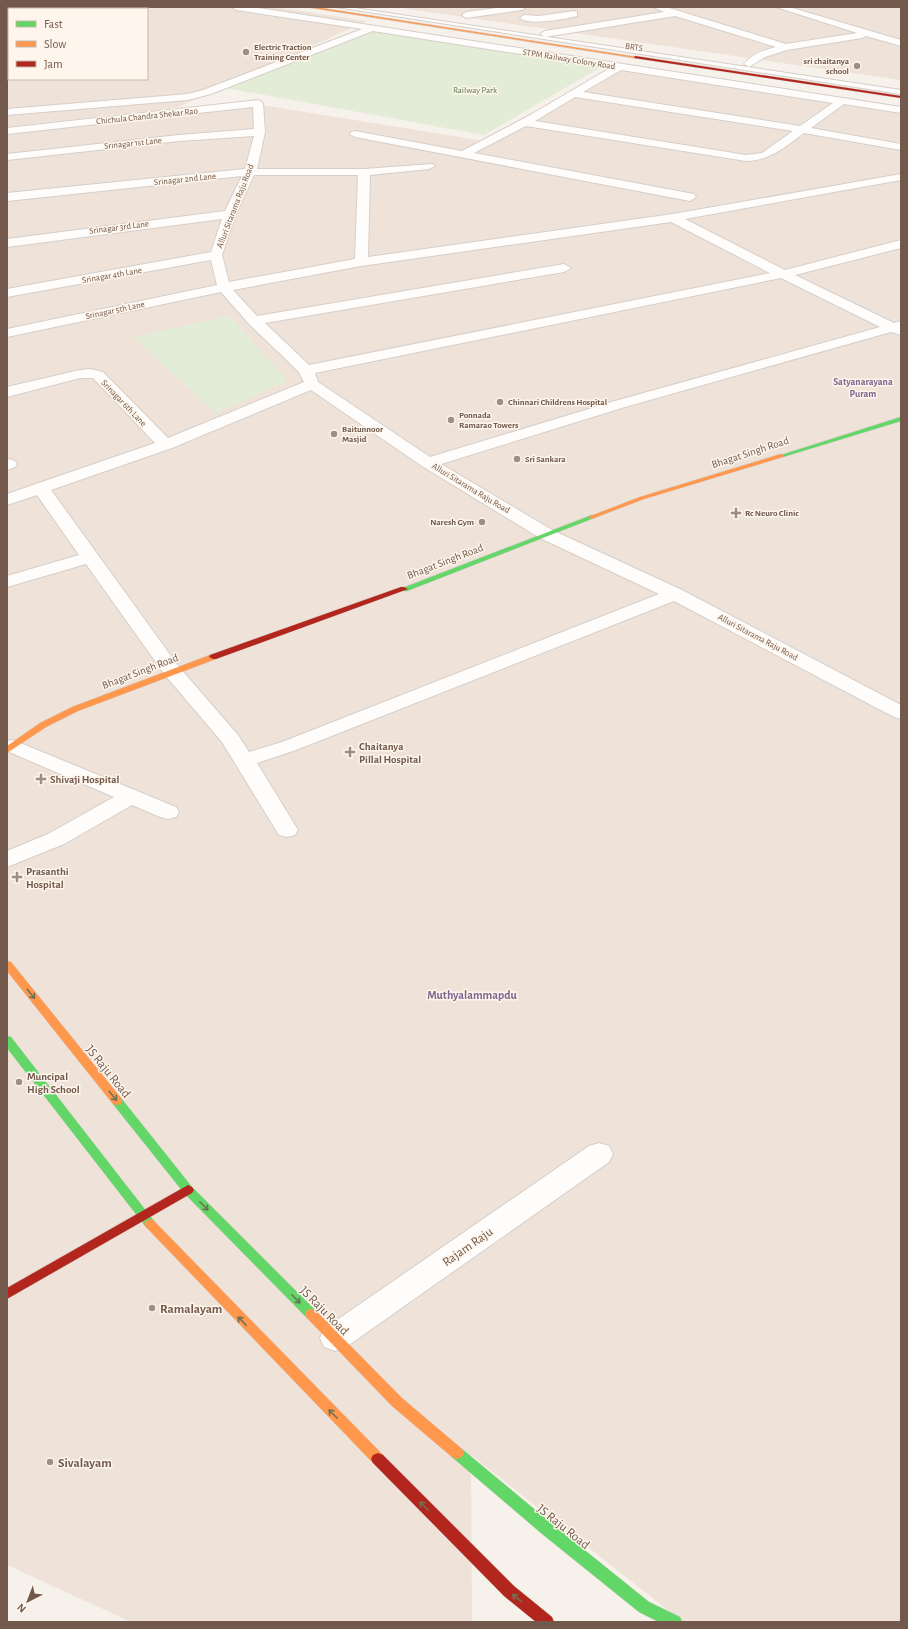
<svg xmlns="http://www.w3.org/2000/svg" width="908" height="1629" font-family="'Alegreya Sans',sans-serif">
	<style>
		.residential { fill: #efe3d9; fill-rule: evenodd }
		.green { fill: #e3ecd6 }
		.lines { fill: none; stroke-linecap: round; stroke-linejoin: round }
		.lane-casing { stroke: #d5cec9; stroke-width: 2 }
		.street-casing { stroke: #d5cec9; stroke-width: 2 }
		.fast-casing { stroke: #d5cdc7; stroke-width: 1 }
		.slow-casing { stroke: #d5cdc7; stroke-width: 1 }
		.jam-casing { stroke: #d5cdc7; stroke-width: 1 }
		.lane { fill: #fefdfc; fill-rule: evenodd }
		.street { fill: #fefdfc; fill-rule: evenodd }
		.fast { fill: #63d668; fill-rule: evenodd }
		.slow { fill: #ff974d; fill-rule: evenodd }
		.jam { fill: #b3261e; fill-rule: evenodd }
		.oneway { stroke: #6f7252 }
		.poi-dot { fill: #a08e84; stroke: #fef6ec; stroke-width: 1.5 }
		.labels { text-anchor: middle; stroke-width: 3; stroke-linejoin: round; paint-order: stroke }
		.far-poi-label { font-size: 9px; font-weight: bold; fill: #72594c; stroke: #fef6ec; text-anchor: start }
		.far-street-label { font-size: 9px; fill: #72594c; stroke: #fef6ec }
		.far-park-label { font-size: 9px; fill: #557745; stroke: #fef6ec }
		.far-neighbourhood-label { font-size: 10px; font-weight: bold; fill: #7e648e; stroke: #fef6ec }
		.street-label { font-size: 11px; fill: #72594c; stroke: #fef6ec }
		.poi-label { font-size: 11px; font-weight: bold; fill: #72594c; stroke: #fef6ec; text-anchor: start }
		.neighbourhood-label { font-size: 12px; font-weight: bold; fill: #7e648e; stroke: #fef6ec }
		.near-street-label { font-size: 13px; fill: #72594c; stroke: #fef6ec }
		.near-poi-label { font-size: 13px; font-weight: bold; fill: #72594c; stroke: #fef6ec; text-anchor: start }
	</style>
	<rect width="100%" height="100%" fill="#f6f1eb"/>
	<path class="residential" d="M7 7H275L367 21 176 108 7 127ZM9 9H147V79H9Z
		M394 7H901V80Z
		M616 70 901 113V1622H683L471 1455 472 1622H131L7 1565V130L250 103 484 141Z"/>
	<path class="green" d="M365 30 603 66 484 135 226 88Z
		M229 316 288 381 216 413 133 337Z"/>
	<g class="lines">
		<g class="lane-casing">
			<path id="lane" d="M336 7H348L901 90V94Z"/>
		</g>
		<g class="street-casing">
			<path id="street" d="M64 7H77L76 9H63Z
				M232 7H253L901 107V113L844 104 811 128 901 144V150L804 133C786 146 770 161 746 161L526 126 474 153 694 194 696 197 690 201 355 137 350 134 351 132 355 131 462 151 532 114 610 68 373 31 211 94 188 100 7 115V109L188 94 203 90 362 29 236 10ZM621 70 833 103 800 126 583 92ZM575 97 793 131 762 153 746 155 535 121Z
				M504 7H526L522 10 466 18 462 15 466 12Z
				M653 7H666L786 44 857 33 776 7H789L901 40V46L866 36 862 38 787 50 765 57 749 67 744 64C752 54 764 50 776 47L675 16 545 37 540 34 545 31 664 12Z
				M574 11 577 12V16C566 19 528 26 520 18L524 15 539 16Z
				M9 25V31L7 32V26Z
				M7 67H9V73H7Z
				M258 100 263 103 265 132 257 169H364L433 164 435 166 429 169 370 175 368 257 673 214 901 174V180L685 219 785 270 901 240V248L795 275 894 323 901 321V335L891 332 625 407 441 464 552 530 682 590 901 705V719L894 717 674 601 296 750 257 763 298 830 295 835 287 837 279 835 222 742 165 675 86 564 7 587V576L79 555 37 495 7 505V494L155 443 93 378H80L7 397V387L80 370 90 369 103 372 168 438 304 382 299 372 249 324 221 292 7 337V329L217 285 211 260 7 297V289L211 252 222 219 7 247V239L225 211 242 176 7 201V193L245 169 254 136 179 141 7 160V154L179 135 254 129 253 107 7 134V128ZM254 175H358L355 259 229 282 222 255 236 214ZM671 222 770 273 309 365 265 323 564 272 571 268 564 264 257 316 233 290 361 266ZM781 278 880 327 615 401 430 457 318 382 315 373ZM311 390 422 466 540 538 659 594 282 742 249 752 238 735 179 667 51 490 172 448Z
				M9 459 15 461 17 464 15 467 7 470V460Z
				M13 740 176 807 179 812 176 817 168 819 160 817 132 805 64 844 7 867V851L48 834 114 797 7 751V741Z
				M599 1143 609 1146 613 1154 609 1162 346 1347 335 1351 324 1347 320 1338 324 1329 589 1146Z"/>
		</g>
		<g class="fast-casing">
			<path id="fast" d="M901 417V421L783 457 778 456Z
				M592 515 596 517 594 518 407 591H404L400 589Z
				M7 1036 11 1037 154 1221 156 1224 154 1227 150 1229 146 1227 7 1048Z
				M117 1097 121 1098 192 1187 315 1310 317 1314 315 1318 311 1319 307 1318 184 1193 113 1104 112 1101 113 1098Z
				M457 1447 462 1449 551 1523 649 1602 680 1617 682 1622H659L639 1612 541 1533 452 1457 450 1453 452 1449Z"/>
		</g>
		<g class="slow-casing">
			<path id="slow" d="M306 7H315L637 57 635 58Z
				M781 454 783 455V457L644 499 594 518 592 519 588 517 640 497Z
				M210 655H213L217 657 216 659 78 711 46 727 7 753V746L40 723 72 707Z
				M7 961 11 962 121 1098 122 1101 121 1104 117 1105 113 1104 7 971Z
				M150 1219 154 1221 383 1455 385 1459 383 1463 378 1465 373 1463 146 1227 144 1224 146 1221Z
				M311 1309 315 1310 402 1398 462 1449 464 1453 462 1457 457 1459 452 1457 392 1406 307 1318 305 1314 307 1310Z"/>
		</g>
		<g class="jam-casing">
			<path id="jam" d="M635 56 901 96V98L634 58Z
				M401 587H404L408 589 216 659H213L209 657 210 655Z
				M188 1185 192 1187 194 1190 192 1193 7 1299V1288Z
				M378 1453 383 1455 514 1586 552 1617 554 1622H536L504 1596 373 1463 371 1459 373 1455Z"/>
		</g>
		<use href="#lane" class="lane"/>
		<use href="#street" class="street"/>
		<use href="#fast" class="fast"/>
		<use href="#slow" class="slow"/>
		<use href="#jam" class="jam"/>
	</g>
	<defs><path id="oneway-shaft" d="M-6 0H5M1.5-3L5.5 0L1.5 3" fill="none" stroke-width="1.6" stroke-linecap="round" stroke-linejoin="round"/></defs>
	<g class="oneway">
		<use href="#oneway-shaft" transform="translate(31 994) rotate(51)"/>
		<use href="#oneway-shaft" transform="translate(113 1096) rotate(51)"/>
		<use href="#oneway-shaft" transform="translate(204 1206) rotate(45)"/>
		<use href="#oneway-shaft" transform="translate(296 1299) rotate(45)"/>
		<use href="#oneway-shaft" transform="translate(242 1321) rotate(-134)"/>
		<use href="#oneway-shaft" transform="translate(333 1414) rotate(-135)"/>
		<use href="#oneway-shaft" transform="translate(424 1506) rotate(-135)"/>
		<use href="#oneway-shaft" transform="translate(517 1598) rotate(-141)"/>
	</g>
	<g class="poi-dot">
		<circle cx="246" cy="52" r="4"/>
		<circle cx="857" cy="66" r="4"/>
		<circle cx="500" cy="402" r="4"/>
		<circle cx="451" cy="420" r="4"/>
		<circle cx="334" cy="434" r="4"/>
		<circle cx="517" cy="459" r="4"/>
		<path d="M734 507h4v4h4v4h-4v4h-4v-4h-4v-4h4z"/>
		<circle cx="482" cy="522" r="4"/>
		<path d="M348 746h4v4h4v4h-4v4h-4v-4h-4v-4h4z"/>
		<path d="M39 773h4v4h4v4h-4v4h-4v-4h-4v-4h4z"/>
		<path d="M15 871h4v4h4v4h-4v4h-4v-4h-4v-4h4z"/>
		<circle cx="19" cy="1082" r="4"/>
		<circle cx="152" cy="1308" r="4"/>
		<circle cx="50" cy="1462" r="4"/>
	</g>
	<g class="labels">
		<g class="far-poi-label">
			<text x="254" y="50">Electric Traction<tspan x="254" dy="10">Training Center</tspan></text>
			<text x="849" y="64" text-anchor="end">sri chaitanya<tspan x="849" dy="10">school</tspan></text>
			<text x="508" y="405">Chinnari Childrens Hospital</text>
			<text x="459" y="418">Ponnada<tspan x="459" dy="10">Ramarao Towers</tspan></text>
			<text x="342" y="432">Baitunnoor<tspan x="342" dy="10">Masjid</tspan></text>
			<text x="525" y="462">Sri Sankara</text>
			<text x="745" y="516">Rc Neuro Clinic</text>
			<text x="474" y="525" text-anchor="end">Naresh Gym</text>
		</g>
		<g class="far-street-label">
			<text transform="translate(634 47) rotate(9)" y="3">BRTS</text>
			<text transform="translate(569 59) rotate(9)" y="3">STPM Railway Colony Road</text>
			<text transform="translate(147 116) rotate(-6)" y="3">Chichula Chandra Shekar Rao</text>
			<text transform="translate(133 143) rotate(-6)" y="3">Srinagar 1st Lane</text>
			<text transform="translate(185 179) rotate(-6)" y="3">Srinagar 2nd Lane</text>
			<text transform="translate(235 206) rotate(-69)" y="3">Alluri Sitarama Raju Road</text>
			<text transform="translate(119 227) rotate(-7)" y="3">Srinagar 3rd Lane</text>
			<text transform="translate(112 275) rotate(-10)" y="3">Srinagar 4th Lane</text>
			<text transform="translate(115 310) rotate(-12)" y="3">Srinagar 5th Lane</text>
			<text transform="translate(124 403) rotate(46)" y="3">Srinagar 6th Lane</text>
			<text transform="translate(471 488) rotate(31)" y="3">Alluri Sitarama Raju Road</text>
			<text transform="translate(758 637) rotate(28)" y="3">Alluri Sitarama Raju Road</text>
		</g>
		<g class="far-park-label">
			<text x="475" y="93">Railway Park</text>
		</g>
		<g class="far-neighbourhood-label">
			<text x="863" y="385">Satyanarayana<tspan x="863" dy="12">Puram</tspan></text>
		</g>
		<g class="street-label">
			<text transform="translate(750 452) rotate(-18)" y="4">Bhagat Singh Road</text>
			<text transform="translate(445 561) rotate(-21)" y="4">Bhagat Singh Road</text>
			<text transform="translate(140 671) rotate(-21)" y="4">Bhagat Singh Road</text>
		</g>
		<g class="poi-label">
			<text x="359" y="750">Chaitanya<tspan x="359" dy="13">Pillal Hospital</tspan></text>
			<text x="50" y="783">Shivaji Hospital</text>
			<text x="26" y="875">Prasanthi<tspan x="26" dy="13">Hospital</tspan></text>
			<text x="27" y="1080">Muncipal<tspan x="27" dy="13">High School</tspan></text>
		</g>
		<g class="neighbourhood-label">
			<text x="472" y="999">Muthyalammapdu</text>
		</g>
		<g class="near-street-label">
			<text transform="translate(109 1071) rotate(51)" y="5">JS Raju Road</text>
			<text transform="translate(467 1246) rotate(-35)" y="5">Rajam Raju</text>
			<text transform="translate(325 1310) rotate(45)" y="5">JS Raju Road</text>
			<text transform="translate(564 1526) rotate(39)" y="5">JS Raju Road</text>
		</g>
		<g class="near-poi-label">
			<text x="160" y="1313">Ramalayam</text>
			<text x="58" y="1467">Sivalayam</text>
		</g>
	</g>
	<rect width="908" height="1629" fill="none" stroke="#72594c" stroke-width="16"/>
	<rect x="8" y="8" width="140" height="72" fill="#fef6ec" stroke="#c6b7ac"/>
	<rect x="16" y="21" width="20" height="6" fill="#63d668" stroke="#c6b7ac"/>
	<text x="44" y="28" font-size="12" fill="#72594c">Fast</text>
	<rect x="16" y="41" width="20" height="6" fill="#ff974d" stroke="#c6b7ac"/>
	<text x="44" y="48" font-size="12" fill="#72594c">Slow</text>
	<rect x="16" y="61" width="20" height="6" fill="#b3261e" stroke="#c6b7ac"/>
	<text x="44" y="68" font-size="12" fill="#72594c">Jam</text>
	<g transform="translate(28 1601) rotate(222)" stroke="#fef6ec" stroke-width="3" paint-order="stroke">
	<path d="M0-3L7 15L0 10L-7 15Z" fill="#72594c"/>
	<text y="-6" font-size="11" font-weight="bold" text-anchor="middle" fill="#72594c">N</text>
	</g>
</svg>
